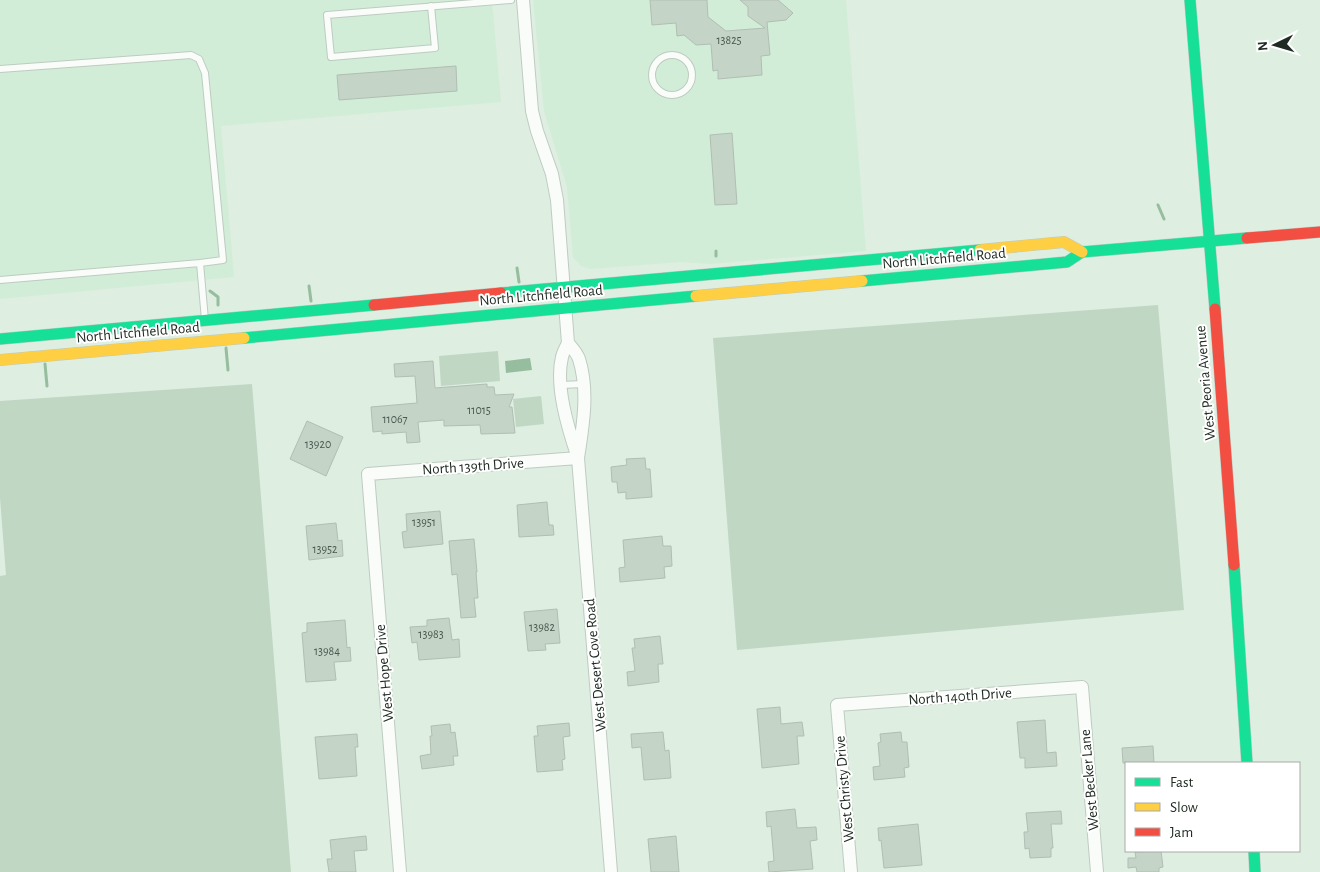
<svg xmlns="http://www.w3.org/2000/svg" width="1320" height="872" font-family="'Alegreya Sans',sans-serif">
	<style>
		.built { fill: #d2edd7 }
		.green { fill: #c0d7c4 }
		.water { fill: #97bd9f }
		.lines { fill: none; stroke-linecap: round; stroke-linejoin: round }
		.stream { stroke: #97bd9f; stroke-width: 3 }
		.building { fill: #c4d5c8; stroke: #b1beb3 }
		.lane-casing { stroke: #becbc1; stroke-width: 8 }
		.street-casing { stroke: #becbc1; stroke-width: 14 }
		.fast-casing { stroke: #becbc1; stroke-width: 12 }
		.slow-casing { stroke: #becbc1; stroke-width: 12 }
		.jam-casing { stroke: #becbc1; stroke-width: 12 }
		.lane { stroke: #fafcfa; stroke-width: 6 }
		.street { stroke: #fafcfa; stroke-width: 12 }
		.fast { stroke: #16e098; stroke-width: 11 }
		.slow { stroke: #ffcf43; stroke-width: 11 }
		.jam { stroke: #f24e42; stroke-width: 11 }
		.labels { text-anchor: middle; stroke-width: 4; stroke-linejoin: round; paint-order: stroke }
		.number-label { font-size: 12px; fill: #4b584e }
		.street-label { font-size: 15px; fill: #202c23; stroke: #fff }
	</style>
	<rect width="100%" height="100%" fill="#deeee1"/>
	<path class="built" d="M0 0H492L501 102 221 126 234 277 0 299Z
		M533 0H846L866 251 710 264 681 262 590 269 581 266 573 257 567 187 544 111Z"/>
	<path class="green" d="M1158 305 1184 610 737 650 713 338Z
		M498 351 500 381 441 386 439 356Z
		M252 384 291 872H0V576L6 575 0 498V401Z
		M541 396 544 424 516 427 513 399Z"/>
	<path class="water" d="M530 358 532 370 506 373 505 361Z"/>
	<g class="lines">
		<path class="stream" d="M1158 205 1164 219
			M716 251V256
			M517 268 519 282
			M309 286 311 301
			M210 291 218 297V305
			M226 348 228 370
			M45 364 47 386"/>
	</g>
	<path class="building" d="M650 0H707L708 17 726 31 765 28 748 16V7L740 0H778L793 13 786 20 767 22 770 55 761 56 762 75 718 79V70L713 71 711 44 696 45 684 35 677 36 676 23 652 25Z
		M456 66 457 91 339 100 337 75Z
		M732 133 737 204 715 205 710 135Z
		M433 361 435 388 487 384V387H494L495 395 514 394 509 407H512L515 433 481 434 480 425 444 426V420L418 422 420 442 407 443 406 432 382 434V431L373 432 371 407 417 403 415 376 395 377 394 364Z
		M307 421 343 437 326 476 290 459Z
		M645 458 646 469H650L652 497 626 499V492L618 493 617 482H612L611 467 627 465 626 459Z
		M547 502 549 525H553L554 535 519 537 517 505Z
		M440 511 443 544 404 548 402 532 407 531 406 514Z
		M336 523 338 541 342 540 343 556 309 560 306 526Z
		M662 536 663 546H671L672 566 664 567 665 578 620 582 619 568 625 567 623 540Z
		M474 539 477 572H476L478 598H474L476 617 461 618 457 574 452 575 449 541Z
		M557 609 560 643 545 644 546 650 528 651 524 612Z
		M449 618 452 640 459 639 460 657 419 660 417 642 412 643 410 627 427 626V620Z
		M345 620 347 648 350 647 351 661 334 662 336 680 306 682 302 633 307 632V623Z
		M660 636 663 664H658L659 682 628 686 627 672 635 671 632 648H635L634 639Z
		M780 707 781 724 802 722 804 736H797L799 764 762 768 757 709Z
		M1045 720 1047 753 1056 752 1057 766 1025 768V758H1020L1017 722Z
		M569 723 570 736 563 737 565 759 562 760 563 770 537 772 534 736H538L537 726Z
		M450 724 451 733 455 732 458 756H453L454 765 422 769 420 756 431 754 430 736H432L431 726Z
		M663 732 665 751 669 750 671 778 644 780 641 747 632 748 631 734Z
		M901 732 902 742H907L909 767 904 768 905 777 874 780 873 767 880 766 878 743 881 742 880 734Z
		M357 734 358 747H355L357 776 319 779 315 737Z
		M1153 746 1154 763H1123L1122 748Z
		M795 809 797 828 816 827 817 840 810 841 813 869 769 872 768 862 774 861 771 826 767 827 766 812Z
		M1061 811 1062 824H1051L1053 848H1051V857L1030 858 1029 848 1025 849 1024 832H1028L1026 813Z
		M918 824 922 865 884 868 881 840 879 841 878 828Z
		M366 836 367 850 354 851 356 872H329L327 859H332L330 840Z
		M676 836 679 872H651L648 839Z
		M1161 851 1163 867 1159 868V872H1137L1136 867 1128 868V858H1136L1135 852Z"/>
	<g class="lines">
		<g class="lane-casing">
			<path id="lane" d="M431 6 435 48 331 57 327 15C389 10 450 5 511 0
				M652 75a20 20 0 1 1 40 0a20 20 0 1 1-40 0Z
				M0 69 178 56 191 55 199 59 205 73 223 260 200 263 205 320
				M0 280 200 263
				M561 385 583 384"/>
		</g>
		<g class="street-casing">
			<path id="street" d="M523 0 532 111 537 131 552 174 557 200 568 343C566 347 563 352 562 357 555 386 568 428 577 455
				M568 343C572 348 577 353 579 359 589 390 583 426 578 458L611 872
				M400 872 368 474 578 458
				M851 872 837 705 1082 687 1097 872"/>
		</g>
		<g class="fast-casing">
			<path id="fast" d="M1190 0 1215 309
				M862 281 1067 262 1082 252 1247 238
				M501 293 980 250
				M244 338 696 296
				M0 339 374 305
				M1234 565 1247 763
				M1254 851 1255 872"/>
		</g>
		<g class="slow-casing">
			<path id="slow" d="M980 250 1064 242 1082 252
				M696 296 862 281
				M0 360 244 338"/>
		</g>
		<g class="jam-casing">
			<path id="jam" d="M1247 238 1320 232
				M374 305 501 293
				M1215 309 1234 565"/>
		</g>
		<use href="#lane" class="lane"/>
		<use href="#street" class="street"/>
		<use href="#fast" class="fast"/>
		<use href="#slow" class="slow"/>
		<use href="#jam" class="jam"/>
	</g>
	<g class="labels">
		<g class="number-label">
			<text x="729" y="44">13825</text>
			<text x="479" y="414">11015</text>
			<text x="395" y="423">11067</text>
			<text x="318" y="448">13920</text>
			<text x="424" y="526">13951</text>
			<text x="325" y="553">13952</text>
			<text x="542" y="631">13982</text>
			<text x="431" y="638">13983</text>
			<text x="327" y="655">13984</text>
		</g>
		<g class="street-label">
			<text transform="translate(944 258) rotate(-5)" y="5">North Litchfield Road</text>
			<text transform="translate(541 295) rotate(-5)" y="5">North Litchfield Road</text>
			<text transform="translate(138 332) rotate(-5)" y="5">North Litchfield Road</text>
			<text transform="translate(1205 383) rotate(-95)" y="5">West Peoria Avenue</text>
			<text transform="translate(473 466) rotate(-4)" y="5">North 139th Drive</text>
			<text transform="translate(595 665) rotate(-95)" y="5">West Desert Cove Road</text>
			<text transform="translate(384 673) rotate(-95)" y="5">West Hope Drive</text>
			<text transform="translate(960 696) rotate(-4)" y="5">North 140th Drive</text>
			<text transform="translate(1089 780) rotate(-95)" y="5">West Becker Lane</text>
			<text transform="translate(844 789) rotate(-95)" y="5">West Christy Drive</text>
		</g>
	</g>
	<rect x="1125" y="762" width="175" height="90" fill="#ffffff" stroke="#a6aba7"/>
	<rect x="1135" y="778" width="25" height="8" fill="#16e098" stroke="#a6aba7"/>
	<text x="1170" y="787" font-size="15" fill="#202c23">Fast</text>
	<rect x="1135" y="803" width="25" height="8" fill="#ffcf43" stroke="#a6aba7"/>
	<text x="1170" y="812" font-size="15" fill="#202c23">Slow</text>
	<rect x="1135" y="828" width="25" height="8" fill="#f24e42" stroke="#a6aba7"/>
	<text x="1170" y="837" font-size="15" fill="#202c23">Jam</text>
	<g transform="translate(1275 45) rotate(265)" stroke="#ffffff" stroke-width="4" paint-order="stroke">
	<path d="M0-4L9 19L0 12L-9 19Z" fill="#202c23"/>
	<text y="-8" font-size="14" font-weight="bold" text-anchor="middle" fill="#202c23">N</text>
	</g>
</svg>
